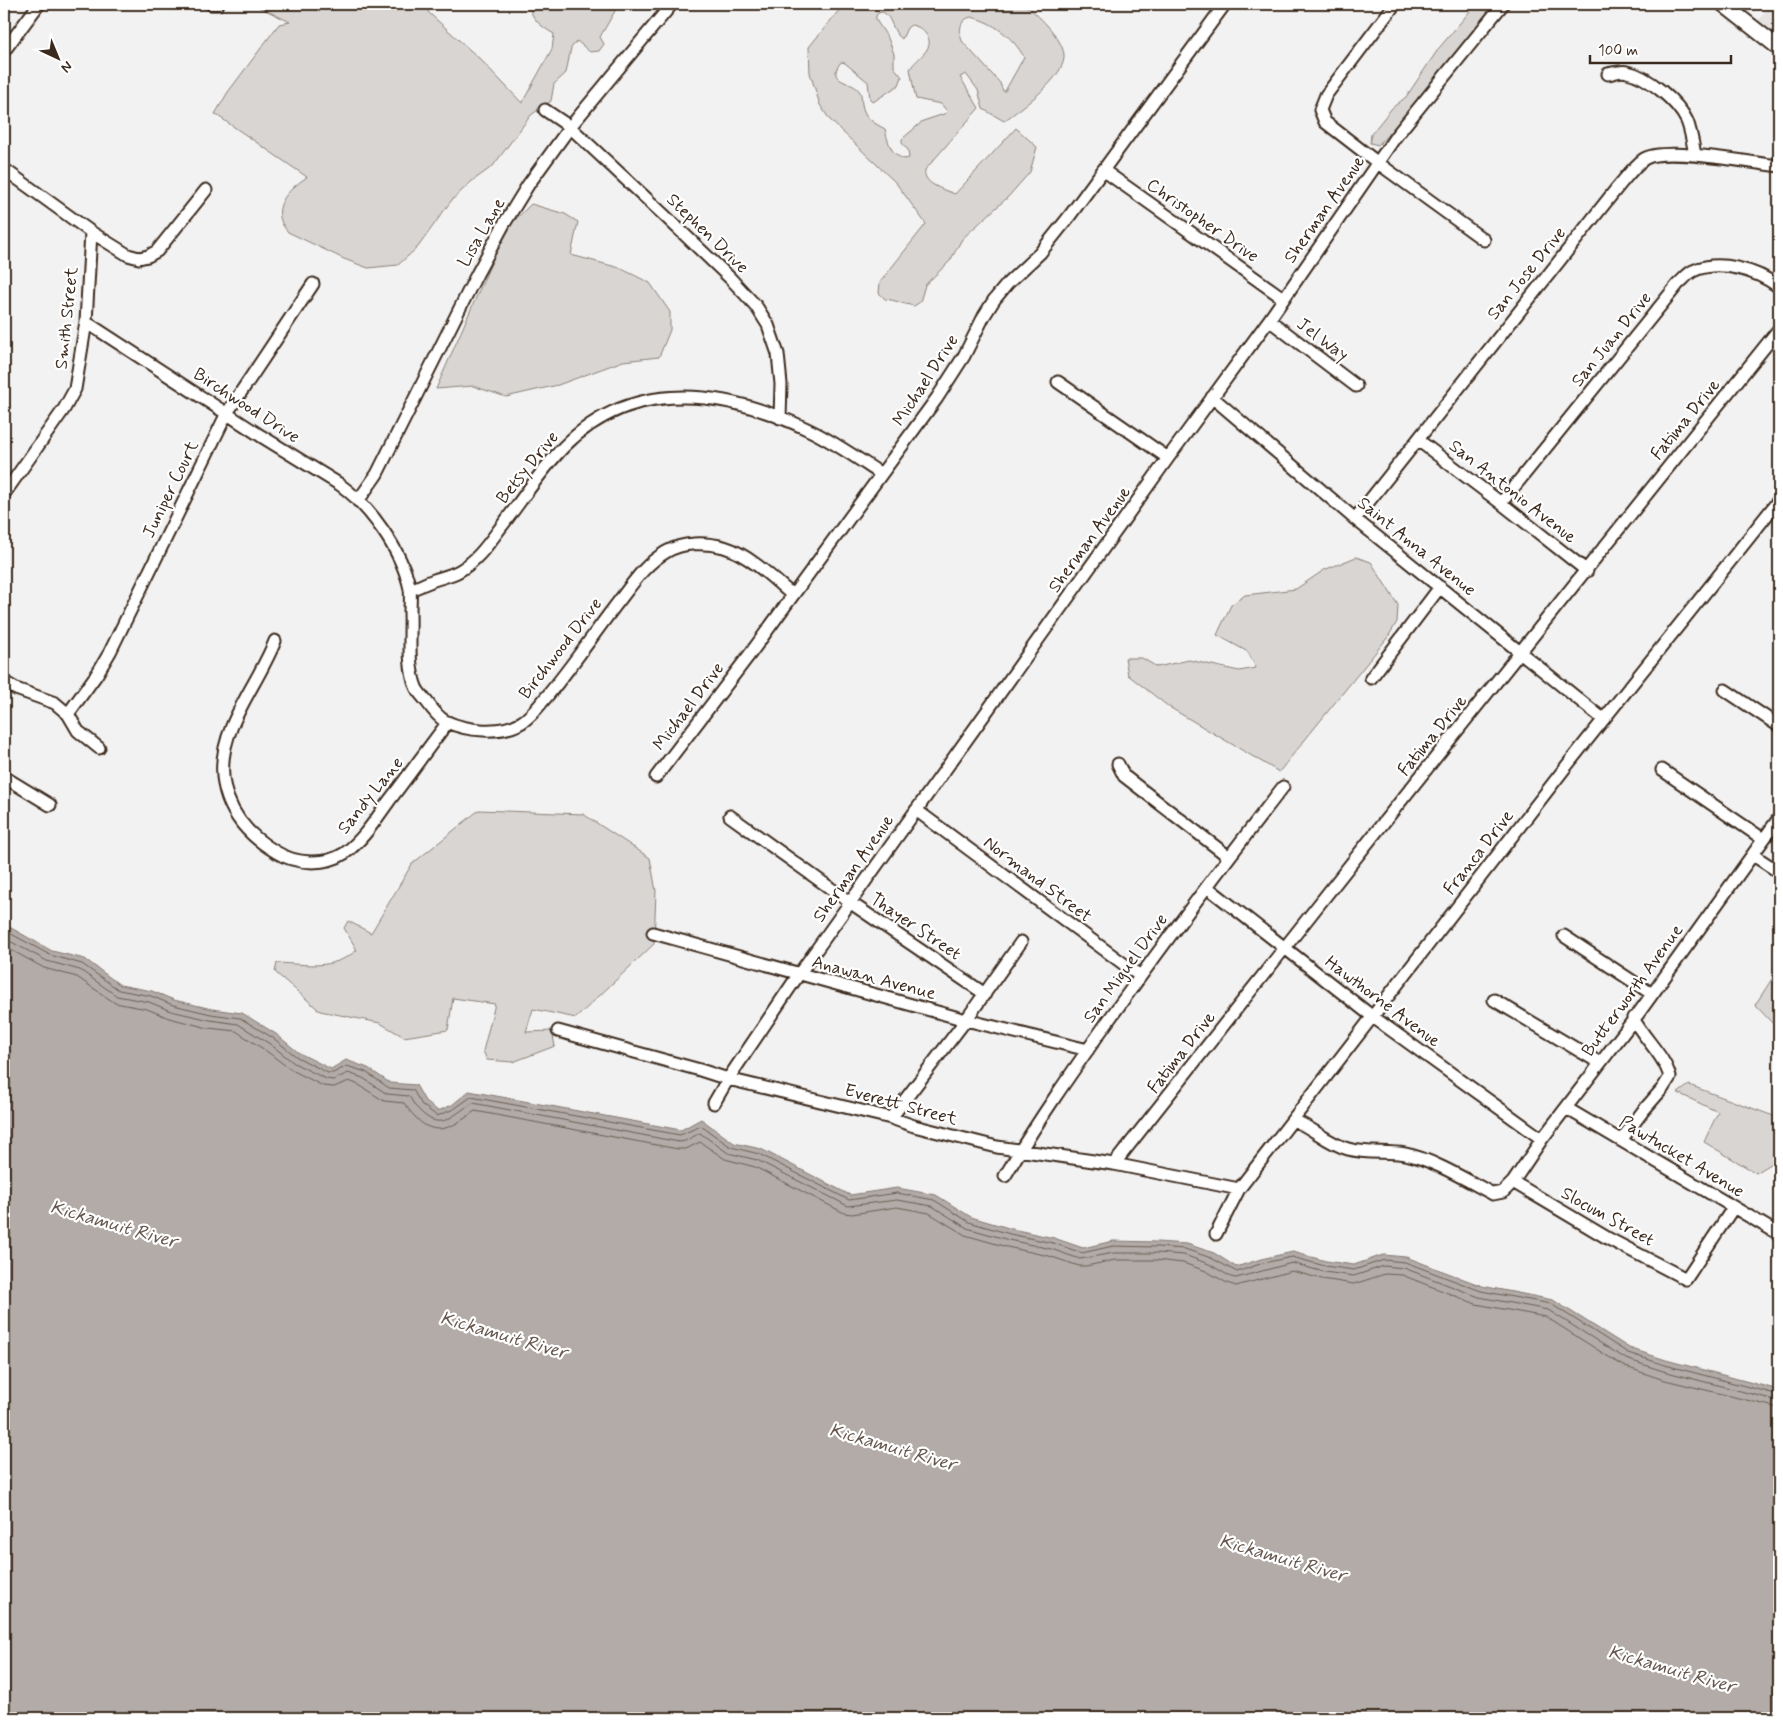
<svg xmlns="http://www.w3.org/2000/svg" width="1783" height="1722" font-family="Mynerve,sans-serif">
	<style>
		.built { fill: #e6e3e2 }
		.green { fill: #d8d5d2; stroke: #8a8078; fill-rule: evenodd }
		.water { fill: #b2aba7; stroke: #827770 }
		.lines { fill: none; stroke-linecap: round; stroke-linejoin: round }
		.shore { stroke: #6b5e55; stroke-width: 1 }
		.minor-casing { stroke: #3b2a1e; stroke-width: 15 }
		.major-casing { stroke: #3b2a1e; stroke-width: 18 }
		.minor { stroke: #fff; stroke-width: 11 }
		.major { stroke: #fff; stroke-width: 14 }
		.labels { text-anchor: middle; stroke-width: 4.5; stroke-linejoin: round; paint-order: stroke }
		.street-label { font-size: 18px; fill: #3b2a1e; stroke: #fff }
		.water-label { font-size: 19px; font-style: italic; fill: #65574e; stroke: #fff }
	</style>
	<rect width="100%" height="100%" fill="#f3f2f2"/>
	<filter id="ink" filterUnits="userSpaceOnUse"><feTurbulence type="fractalNoise" baseFrequency=".02" numOctaves="2"/><feDisplacementMap in="SourceGraphic" scale="10" xChannelSelector="R" yChannelSelector="G"/><feConvolveMatrix kernelMatrix="1 2 1 2 8 2 1 2 1" color-interpolation-filters="sRGB"/></filter>
	<g filter="url(#ink)">
		<path class="built" d="M1771 4H1779V37L1758 21Z"/>
		<path class="green" d="M253 4H433L428 12 481 60 522 103 552 49 554 34C540 26 532 19 528 4H619L600 37 604 44 599 51 590 52 577 41 571 48 566 73 554 84 551 101 531 115 493 166 471 182 451 201 418 247 398 265 368 268 344 259 288 232C268 210 287 190 307 177L215 114 228 92 279 24 290 22Z
			M844 4H1024C1037 14 1061 36 1064 54 1067 77 1020 109 1004 121L983 109 978 90 966 74 960 77 979 108 925 170C922 184 945 190 955 194L1016 128 1037 147 1030 172 1008 197 962 239 950 261 925 285 920 302 914 306C903 304 895 300 885 299L879 293 880 282 926 224 896 183 830 120 820 105 810 73 809 47ZM883 12C893 18 891 31 902 39L907 28 911 25C917 26 921 28 925 33 938 48 917 57 910 69L915 95 916 99 941 104 947 111 944 114 923 121 902 139V143L908 150 909 158 905 159C891 156 888 142 885 129 874 123 864 118 862 104 861 100 862 95 860 92 854 80 824 84 841 62L845 63 868 82 870 99 873 102 899 85 902 77 894 67V54L888 38 876 20V16L878 13ZM971 17C993 22 1013 37 1024 57L1005 91H1003L1000 83 962 41C959 31 959 20 971 17Z
			M1476 4H1496L1409 112 1378 145 1370 143 1371 134 1392 108 1406 97 1439 48Z
			M531 204 565 214 578 222 571 255 620 268 650 283 670 312V330L659 357 623 361 558 385 506 397 473 386 436 389 506 229Z
			M1356 557 1371 562 1398 605 1397 622 1388 637 1279 772 1169 707 1128 675 1125 658H1142L1157 667 1189 660 1239 671 1256 668 1248 652 1217 635 1231 605 1245 595 1296 589 1324 570Z
			M479 810 583 814 650 858 656 891 654 944 576 1018 533 1009 526 1032 552 1031 555 1046 513 1062 487 1060 483 1051 495 1004 453 998 448 1030 404 1037 380 1023 320 1011 275 972 277 963C308 964 331 971 357 950L344 928 348 921 371 933 412 864Z
			M1779 968V1030L1755 1005Z
			M1689 1085 1779 1118V1159L1756 1173 1704 1142 1718 1112 1678 1093Z"/>
		<path class="water" d="M4 924 52 951 85 959 120 985 152 991 174 1000 212 1009 242 1013 276 1034 299 1053 331 1069 346 1060 368 1068 390 1083 416 1085 425 1101 438 1111 452 1105 469 1091 681 1130 701 1119 734 1143 761 1149 850 1195 897 1188 936 1195 971 1217 1012 1229 1054 1238 1083 1248 1113 1241 1157 1242 1187 1244 1214 1253 1236 1267 1261 1259 1293 1252 1326 1261 1354 1265 1383 1255 1406 1257 1482 1286 1553 1300 1629 1348 1666 1360 1779 1390V1718H4Z"/>
		<g class="lines">
			<path class="shore" d="M4 930 50 955 82 964 119 990 151 996 173 1005 211 1014 240 1018 273 1038 297 1057 328 1073H333L347 1066 366 1072 389 1088 413 1090 422 1105 437 1116 454 1109 471 1097 680 1135 701 1126 731 1147 759 1154 849 1200 897 1193 934 1200 969 1222 1010 1234 1053 1243 1082 1253 1113 1246 1157 1247 1185 1249 1211 1258 1237 1272 1263 1263 1292 1257 1325 1266 1354 1270 1384 1260 1405 1262 1481 1291 1551 1304 1628 1353 1665 1365 1779 1395
				M4 938 47 961 80 970 117 996 149 1002 171 1011 210 1020 238 1024 270 1044 294 1063 326 1079 334 1080 348 1073 363 1078 387 1094 409 1096C412 1100 414 1106 418 1109 441 1134 451 1115 473 1103L679 1142 685 1141 700 1133 728 1153 757 1160 848 1206 897 1200 932 1206 967 1228 1009 1240 1051 1249 1080 1259 1114 1253H1157L1184 1255 1209 1264 1231 1277 1236 1278 1292 1263 1324 1272 1354 1276 1384 1266 1404 1268 1479 1297 1548 1310 1626 1359 1663 1371 1779 1401
				M4 946 44 968 77 977 115 1003 147 1009 169 1018 208 1028 236 1031 265 1050 290 1069 323 1086 334 1087 349 1081 359 1085 384 1101 404 1103C421 1127 435 1138 462 1120 466 1118 470 1114 475 1111L678 1149H686L700 1142 725 1159 755 1167 844 1213 852 1214 897 1207 929 1213 965 1235 1007 1247 1049 1256 1079 1266H1086L1115 1260H1156L1183 1263 1206 1271 1227 1283 1236 1286 1292 1271 1322 1279 1354 1284 1385 1274 1402 1275 1476 1304 1546 1317 1623 1366 1661 1379 1779 1408"/>
			<g class="minor-casing">
				<path id="minor" d="M211 4H218
					M1395 4 1326 95 1320 110 1325 122 1378 163 1484 240
					M4 51 39 4
					M1608 74C1614 73 1622 70 1627 72 1648 76 1678 102 1687 121 1691 131 1693 144 1695 155
					M545 110 570 127 664 215 730 278 756 306 768 325 778 354 781 384 780 418
					M4 169 91 232 128 255 139 258 148 256 157 251 206 190
					M1103 170 1283 298
					M1269 320 1356 386
					M86 322 261 436 339 484C370 506 402 551 410 589 411 596 410 604 410 612 411 635 407 664 416 687 418 692 423 697 427 702 432 709 438 717 445 721 466 731 501 735 522 722 533 715 540 704 548 695 573 665 595 632 619 601 633 583 645 564 666 552 683 542 705 542 724 547 748 554 774 579 792 595
					M1058 382 1168 458
					M1212 397 1355 519 1603 719
					M1418 440 1501 503 1587 571
					M4 494 64 409 75 389 86 322 91 232
					M358 501 377 474 477 274 504 224 528 185 570 127 672 4
					M1501 503 1678 284C1683 280 1687 274 1693 271 1719 259 1757 270 1779 287
					M1355 519 1617 188C1625 179 1634 166 1644 159 1663 146 1754 163 1779 166
					M410 590C418 587 426 583 434 580 443 577 452 575 459 571 477 561 489 543 501 527 518 505 533 482 551 461 620 377 717 386 807 429 833 441 857 458 881 474
					M275 641C263 671 244 697 232 726 210 778 228 824 276 852 295 864 325 866 345 853 363 840 376 819 389 801 409 775 428 748 448 722
					M1371 678 1440 587
					M4 682 16 689 55 703 68 714 78 731 99 748
					M1725 690 1779 726
					M68 714 97 674 110 652 227 413 313 284
					M1118 764 1124 776 1229 857
					M1662 770 1763 839
					M4 777 50 805
					M656 777 750 654 937 398 964 356 984 316 994 300 1008 283 1040 253 1068 218 1225 4
					M916 810 1140 976
					M730 816 851 903 985 994
					M1753 855 1779 872
					M1207 887 1373 1017 1542 1139
					M653 933 966 1020 1088 1050
					M1564 936 1652 994
					M1494 1000 1600 1063
					M558 1031 700 1070 728 1079 891 1118 914 1126 997 1147 1114 1164 1239 1189
					M714 1103 728 1079 799 974 1168 458 1269 320 1396 136 1503 4
					M1566 1108 1779 1234
					M891 1118 966 1020 1021 942
					M1293 1120C1312 1127 1327 1143 1348 1149 1367 1154 1386 1151 1405 1154 1430 1158 1470 1182 1493 1194L1503 1192 1513 1182 1542 1139 1638 1014 1779 818
					M1622 1139 1643 1111 1663 1088 1670 1077C1664 1055 1644 1039 1633 1018
					M1114 1164 1384 822 1779 329
					M1005 1176C1036 1123 1072 1072 1108 1021 1165 942 1223 864 1283 787
					M1513 1182 1609 1239 1686 1279 1733 1208
					M1216 1234 1239 1189 1568 764 1779 500"/>
			</g>
			<g class="major-casing">
				<path id="major" d="M1723 4 1779 48"/>
			</g>
			<use href="#minor" class="minor"/>
			<use href="#major" class="major"/>
		</g>
	</g>
	<g class="labels">
		<g class="street-label">
			<text transform="translate(1324 209) rotate(-55)" y="6">Sherman Avenue</text>
			<text transform="translate(1203 220) rotate(35)" y="6">Christopher Drive</text>
			<text transform="translate(481 232) rotate(-60)" y="6">Lisa Lane</text>
			<text transform="translate(708 233) rotate(44)" y="6">Stephen Drive</text>
			<text transform="translate(1526 273) rotate(-51)" y="6">San Jose Drive</text>
			<text transform="translate(66 318) rotate(-84)" y="6">Smith Street</text>
			<text transform="translate(1323 339) rotate(37)" y="6">Jel Way</text>
			<text transform="translate(1611 339) rotate(-51)" y="6">San Juan Drive</text>
			<text transform="translate(925 380) rotate(-57)" y="6">Michael Drive</text>
			<text transform="translate(247 405) rotate(33)" y="6">Birchwood Drive</text>
			<text transform="translate(1685 419) rotate(-51)" y="6">Fatima Drive</text>
			<text transform="translate(527 467) rotate(-51)" y="6">Betsy Drive</text>
			<text transform="translate(170 489) rotate(-64)" y="6">Juniper Court</text>
			<text transform="translate(1513 491) rotate(38)" y="6">San Antonio Avenue</text>
			<text transform="translate(1089 539) rotate(-54)" y="6">Sherman Avenue</text>
			<text transform="translate(1417 546) rotate(39)" y="6">Saint Anna Avenue</text>
			<text transform="translate(560 648) rotate(-52)" y="6">Birchwood Drive</text>
			<text transform="translate(688 706) rotate(-53)" y="6">Michael Drive</text>
			<text transform="translate(1432 735) rotate(-51)" y="6">Fatima Drive</text>
			<text transform="translate(370 795) rotate(-51)" y="6">Sandy Lane</text>
			<text transform="translate(1478 852) rotate(-52)" y="6">Franca Drive</text>
			<text transform="translate(853 868) rotate(-55)" y="6">Sherman Avenue</text>
			<text transform="translate(1038 879) rotate(37)" y="6">Normand Street</text>
			<text transform="translate(916 926) rotate(34)" y="6">Thayer Street</text>
			<text transform="translate(1125 968) rotate(-54)" y="6">San Miguel Drive</text>
			<text transform="translate(874 977) rotate(15)" y="6">Anawan Avenue</text>
			<text transform="translate(1632 990) rotate(-54)" y="6">Butterworth Avenue</text>
			<text transform="translate(1383 1001) rotate(37)" y="6">Hawthorne Avenue</text>
			<text transform="translate(1181 1052) rotate(-52)" y="6">Fatima Drive</text>
			<text transform="translate(901 1104) rotate(15)" y="6">Everett Street</text>
			<text transform="translate(1682 1156) rotate(31)" y="6">Pawtucket Avenue</text>
			<text transform="translate(1608 1216) rotate(29)" y="6">Slocum Street</text>
		</g>
		<g class="water-label">
			<text transform="translate(114 1223) rotate(16)" y="7">Kickamuit River</text>
			<text transform="translate(504 1334) rotate(16)" y="7">Kickamuit River</text>
			<text transform="translate(893 1446) rotate(16)" y="7">Kickamuit River</text>
			<text transform="translate(1283 1557) rotate(16)" y="7">Kickamuit River</text>
			<text transform="translate(1672 1668) rotate(16)" y="7">Kickamuit River</text>
		</g>
	</g>
	<rect width="1783" height="1722" fill="none" stroke="#fff" stroke-width="20"/>
	<rect x="10" y="10" width="1763" height="1702" fill="none" stroke="#3b2a1e" stroke-width="2" filter="url(#ink)"/>
	<g transform="translate(58 58) rotate(136)" stroke="#ffffff" stroke-width="4" paint-order="stroke">
	<path d="M0-4L9 19L0 12L-9 19Z" fill="#3b2a1e"/>
	<text y="-8" font-size="14" font-weight="bold" text-anchor="middle" fill="#3b2a1e">N</text>
	</g>
	<path d="M1590 55v8h141v-8" fill="none" stroke="#3b2a1e" stroke-width="2.5"/>
	<text x="1598" y="55" font-size="15" fill="#3b2a1e" stroke="#ffffff" stroke-width="4" paint-order="stroke">100 m</text>
</svg>
